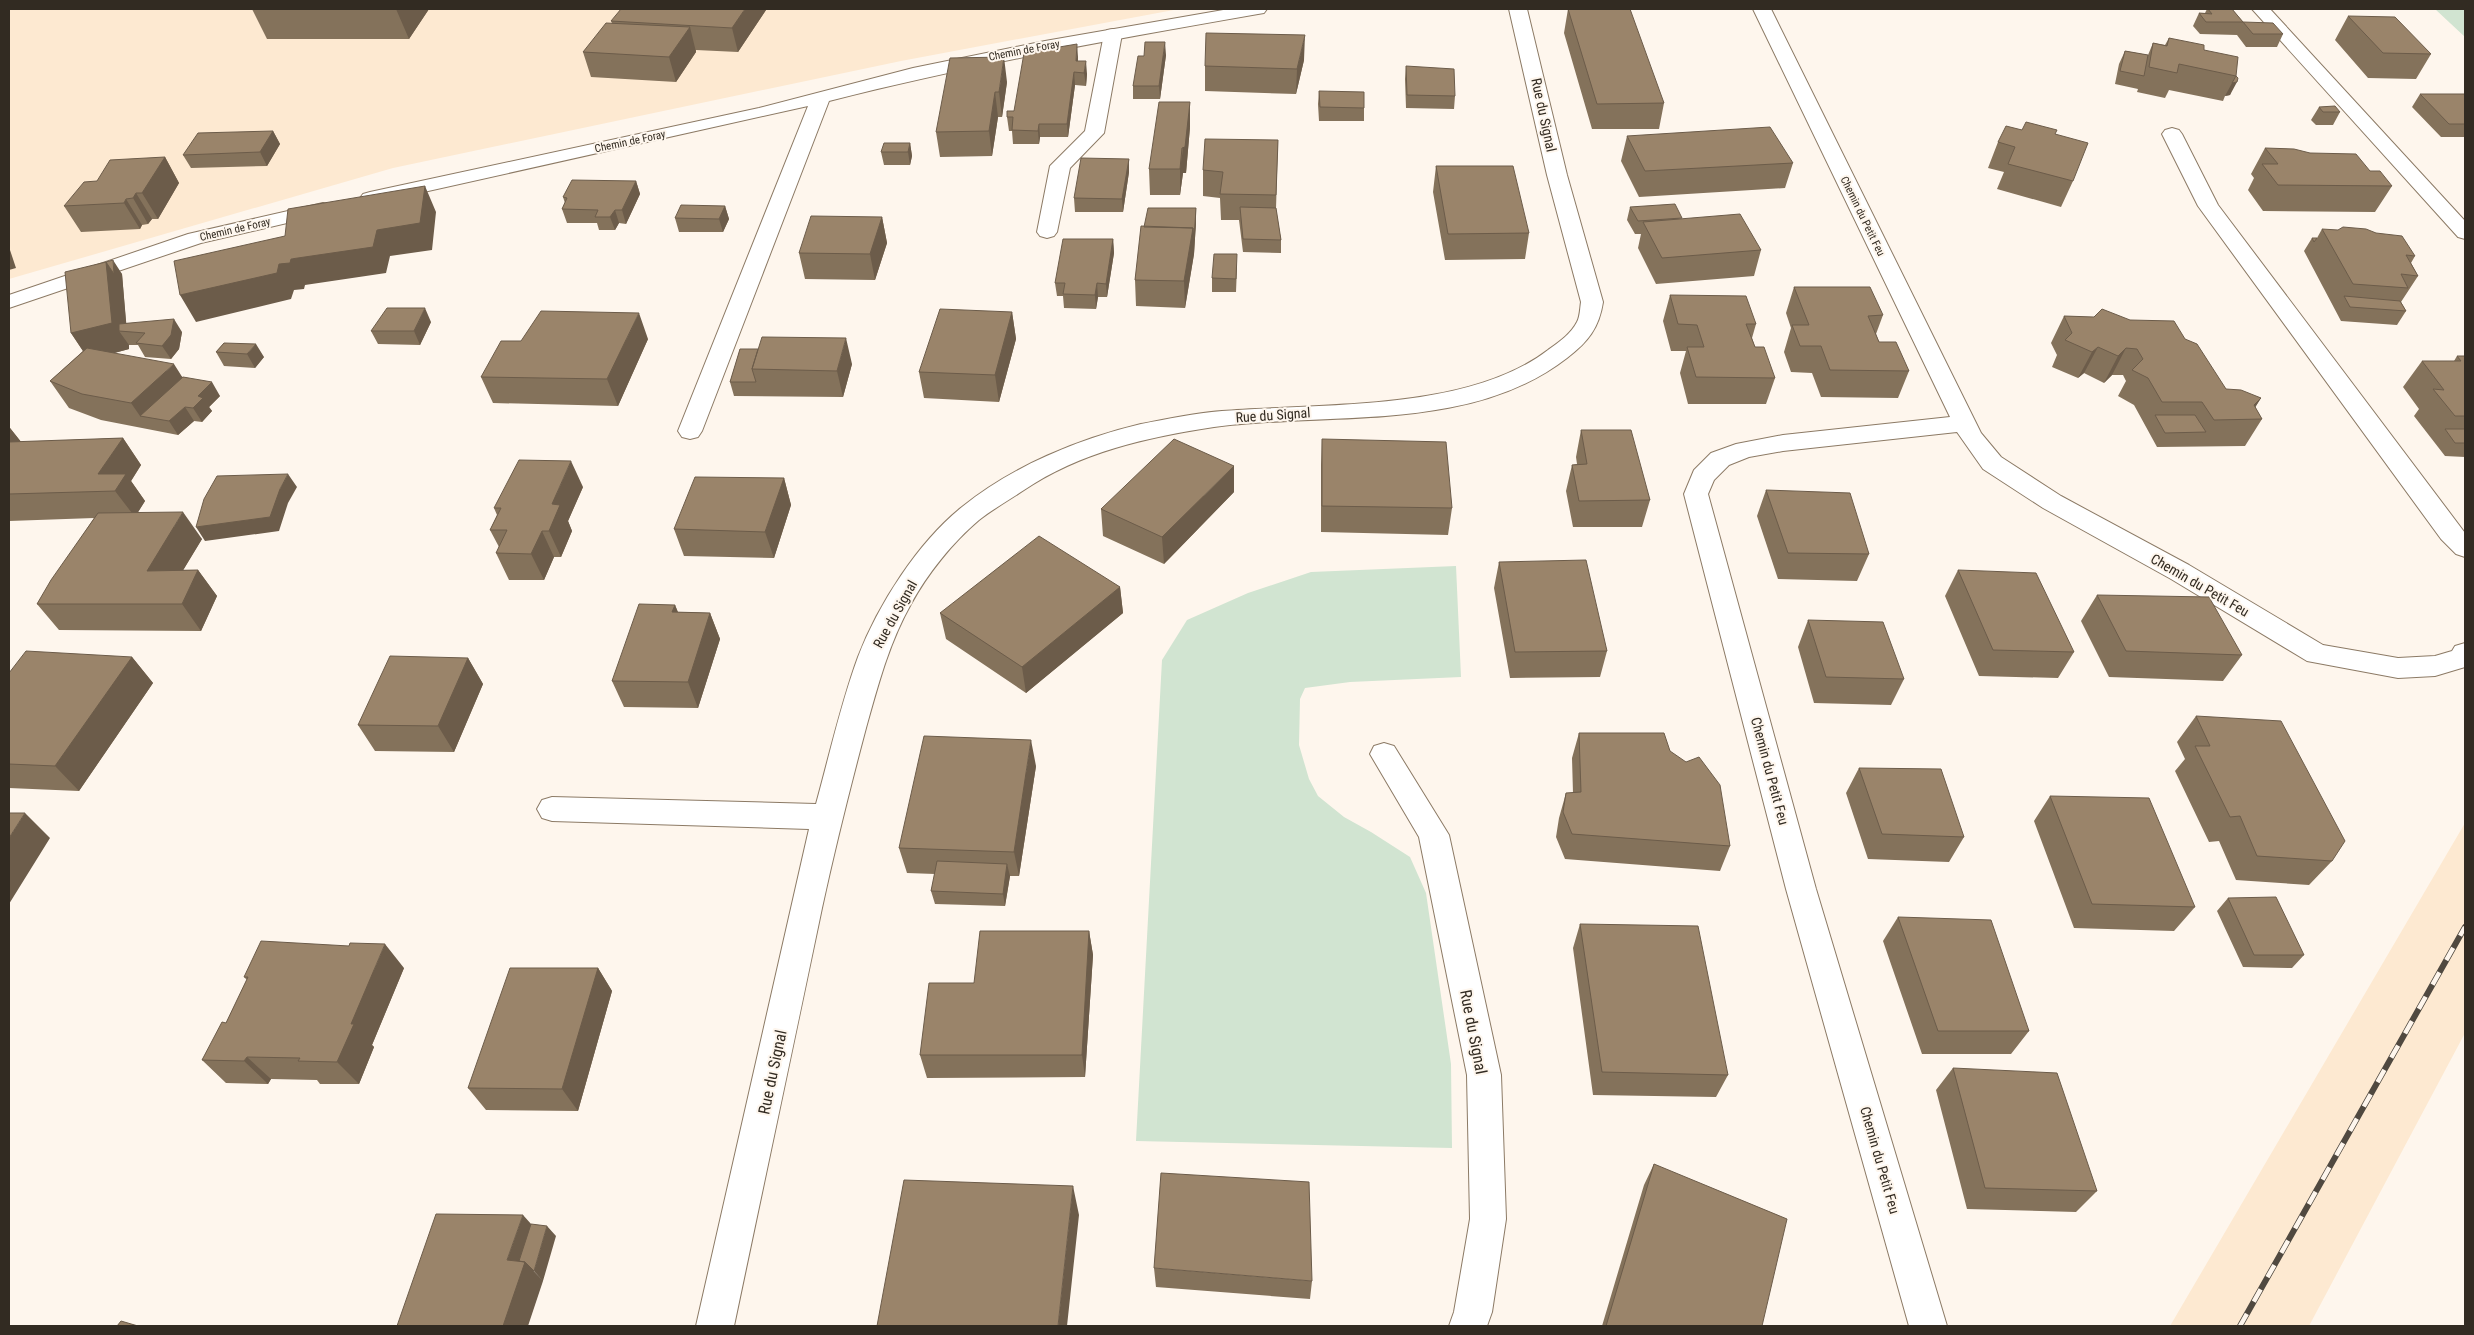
<svg xmlns="http://www.w3.org/2000/svg" width="2474" height="1335" font-family="'Roboto Condensed',sans-serif">
	<style>
		.built { fill: #fde9d1 }
		.green { fill: #d1e4d1 }
		.lines { fill: none; stroke-linecap: round; stroke-linejoin: round }
		.service-casing { stroke: #8c7a65; stroke-width: 2 }
		.minor-casing { stroke: #8c7a65; stroke-width: 2 }
		.service { fill: #fff; fill-rule: evenodd }
		.minor { fill: #fff; fill-rule: evenodd }
		.rail-casing { stroke: #504940; stroke-width: 6 }
		.rail { stroke: #fef6ed; stroke-width: 4.5; stroke-dasharray: 14; stroke-linecap: butt }
		.wall { fill: #84725b }
		.shaded-wall { fill: #6c5c4a }
		.building { fill: #9a846a; stroke: #6c5c4a }
		.labels { text-anchor: middle; stroke-width: 4; stroke-linejoin: round; paint-order: stroke }
		.far-street-label { font-size: 11px; fill: #322b22; stroke: #fef6ed }
		.street-label { font-size: 14px; fill: #322b22; stroke: #fef6ed }
		.near-street-label { font-size: 16px; fill: #322b22; stroke: #fef6ed }
	</style>
	<rect width="100%" height="100%" fill="#fef6ed"/>
	<path class="built" d="M9 9H1179L901 61 393 168 9 279Z
		M2465 823V1033L2309 1326H2170Z"/>
	<path class="green" d="M2435 9H2465V37Z
		M1456 566 1461 677 1350 682 1305 688 1300 699 1299 745 1309 779 1318 796 1344 817 1371 832 1410 857 1426 893 1451 1064 1452 1148 1136 1141 1162 660 1187 620 1248 593 1311 572Z"/>
	<g class="lines">
		<g class="service-casing">
			<path id="service" d="M1113 29 1119 30 1122 34 1104 133 1070 168 1057 232 1054 236 1047 238 1040 236 1037 232 1050 166 1085 131 1104 34 1107 30Z"/>
		</g>
		<g class="minor-casing">
			<path id="minor" d="M1229 9H1267L1264 13 1258 14C1114 39 971 65 829 101L702 431 698 437 690 439 682 437 678 431 808 106 370 204 363 202 360 198 363 194 370 192 759 108 913 68 1045 41Z
				M1509 9H1527L1567 175 1603 302C1599 328 1588 342 1567 358 1469 434 1329 411 1214 427 1148 437 1080 452 1024 490 1009 500 993 509 979 520 953 542 927 574 911 604 889 643 878 685 866 728 850 788 835 848 822 908 793 1048 763 1187 734 1326H696L809 829 552 821 542 818 537 809 542 800 552 797 816 804C829 757 841 703 858 657 878 605 918 542 962 507 1013 466 1078 439 1141 424 1167 419 1195 413 1222 411 1321 403 1467 412 1548 350 1559 342 1571 334 1577 322 1580 317 1580 308 1581 302L1547 175Z
				M1753 9H1771L1981 433 2001 457 2061 496 2189 565 2323 645 2398 658 2435 656 2452 651 2455 646 2465 643V667L2435 676 2398 678 2307 661 2171 579 2043 508 1983 469 1957 432 1783 451 1749 457 1729 465 1714 480 1708 494 1816 889 1947 1326H1909L1786 889 1684 494 1694 470 1711 453 1736 444 1783 435 1950 417Z
				M2252 9H2270L2465 221V239L2458 237Z
				M2172 128 2179 130 2182 134 2218 205 2465 533V557L2456 554 2441 539 2198 206 2162 134 2165 130Z
				M323 203 330 205 333 209 330 213 201 243 9 308V295L188 234Z
				M1384 743 1394 746 1449 835 1501 1075 1506 1219 1492 1312 1487 1326H1449L1454 1312 1470 1219 1467 1075 1419 837 1370 754 1374 746Z"/>
		</g>
		<use href="#service" class="service"/>
		<use href="#minor" class="minor"/>
		<g class="rail-casing">
			<path id="rail" d="M2240 1326 2465 927"/>
		</g>
		<use href="#rail" class="rail"/>
	</g>
	<path class="wall" d="M252 9H429L409 39H267Z
		M1568 9 1664 103 1659 129H1592L1564 33Z
		M2103 9H2135L2134 10H2103Z
		M2207 9H2232L2243 22 2283 34 2277 47H2246L2237 35 2200 34 2193 26 2199 13H2205Z
		M766 10 738 52 696 50V52L676 82 591 77 583 52 612 23 611 21Z
		M2348 16 2431 54 2416 79 2368 78 2335 40Z
		M2169 38 2204 50 2236 76 2230 95 2225 96 2223 101 2169 90 2165 98 2137 92 2138 89 2115 84 2119 64 2125 51 2148 55 2153 43 2165 45Z
		M1166 55 1160 99H1133V86L1144 56Z
		M1078 57V61L1087 74 1086 86 1075 85 1068 137H1040L1039 144H1013L1012 131H1009L1007 117 1014 111Z
		M1304 60 1296 94 1205 91V66Z
		M1406 66 1455 96 1454 109 1406 108 1405 79Z
		M1007 82 1002 117H998L992 156 940 157 936 132Z
		M1319 91 1364 108V121H1319L1318 104Z
		M2420 94H2465V137H2441L2412 107Z
		M2319 107 2340 112 2333 125H2316L2311 120Z
		M1190 127 1186 173H1183L1180 195H1150L1149 169Z
		M2022 130 2055 134 2073 181 2061 207 1997 189 2004 172 1988 168 1998 142Z
		M273 131 280 144 267 166 191 168 183 155Z
		M1627 136 1793 163 1785 188 1639 197 1621 161Z
		M1278 140 1276 209 1281 240V253L1243 252 1239 220H1221L1220 198 1203 196V170Z
		M910 143 912 156 910 165H884L881 152Z
		M2265 148 2370 171 2392 186 2375 212 2263 211 2248 190 2254 178 2251 174Z
		M165 157 179 183 158 219H152L148 224 142 225 140 229 81 232 64 206 97 181Z
		M1129 159V172L1123 212H1075L1074 198Z
		M1436 166 1529 233 1525 259 1445 260 1433 192Z
		M636 181 640 194 626 224 619 223 615 230H599L597 223H567L562 209 565 203 563 197Z
		M725 206 729 219 723 232H679L675 218Z
		M1630 207 1682 219 1761 250 1754 276 1656 284 1638 248 1641 234H1635L1627 220Z
		M1196 208V222L1194 254 1185 308 1136 306 1135 280 1144 227Z
		M882 217 887 243 875 280 805 279 799 253Z
		M2322 229 2415 256 2411 263 2418 276 2401 302 2406 311 2397 325 2341 321 2304 251 2312 238H2317Z
		M1113 239 1114 253 1107 297H1098L1096 309 1064 308 1063 296H1057L1055 283Z
		M106 262 122 274 126 323 182 332 179 349 171 359 145 357 138 345H129V349L114 353 183 377 220 396 209 407 212 411 202 422 194 421 178 435 101 420 69 408 50 381 83 351 71 333Z
		M1237 267 1236 292H1212V278Z
		M1794 287 1883 315 1876 334 1879 342 1909 371 1898 398 1821 397 1812 373 1791 372 1784 352 1791 328 1786 313Z
		M1670 295 1756 324 1752 338 1755 347 1775 378 1766 404H1688L1680 373 1686 351H1671L1663 321Z
		M1012 312 1016 339 999 402 924 398 919 372Z
		M2064 316 2130 320 2185 339 2226 389 2261 398 2255 407 2262 419 2245 446 2157 447 2134 405 2118 396 2126 381 2123 375H2112L2104 383 2084 373 2078 378 2052 367 2057 355 2051 343Z
		M431 322 420 345 378 344 371 331Z
		M648 339 618 406 493 403 481 377 521 341Z
		M224 343 264 357 255 368 224 366 216 352Z
		M740 349 852 364 843 397 734 396 730 382Z
		M2457 356H2465V457L2445 456 2414 416 2419 409 2403 387 2422 361H2454Z
		M9 428H10L21 442 123 438 141 465 131 481 145 501 138 512 202 539 183 570H198L217 596 201 631 59 630 37 604 94 518 9 521Z
		M1581 430 1650 500 1642 527H1573L1566 491 1572 465 1577 464 1576 457Z
		M1322 439 1452 508 1448 535 1321 532V465Z
		M784 478 791 505 774 558 684 556 674 529Z
		M583 487 568 521 572 531 561 557H554L544 580H509L496 553 499 547 490 530 497 515 494 508Z
		M1766 490 1869 554 1857 581 1778 579 1757 516Z
		M1234 492 1164 564 1103 536 1101 509Z
		M1499 562 1607 651 1600 677 1510 678 1494 588Z
		M1958 570 2074 652 2058 678 1979 676 1945 596Z
		M1120 587 1123 613 1026 693 946 639 940 613Z
		M2097 595 2242 655 2223 681 2109 677 2081 621Z
		M675 605 678 612 710 613 720 639 698 708 624 707 612 681Z
		M1808 620 1904 679 1891 705 1814 703 1798 647Z
		M132 657 153 683 79 791 9 788V673Z
		M468 658 483 684 454 752 375 751 358 725Z
		M2196 716 2332 861 2309 885 2236 880 2219 841 2209 842 2175 771 2185 759 2177 742Z
		M1579 733 1670 751 1730 846 1720 871 1565 859 1556 837 1559 818 1566 793H1573L1572 758Z
		M1036 766 1019 876H1010L1005 906 935 904 931 891 935 874 907 873 899 848Z
		M1859 768 1964 837 1949 862 1868 859 1846 793Z
		M2050 796 2195 907 2174 931 2074 928 2034 821Z
		M2228 898 2304 955 2292 968 2243 967 2217 911Z
		M1898 917 2029 1031 2011 1054H1922L1883 941Z
		M1580 924 1728 1075 1716 1097 1593 1095 1573 948Z
		M1089 931 1093 955 1085 1077 927 1078 920 1055 974 983Z
		M404 968 372 1045 374 1047 359 1084H320L317 1080 271 1079 268 1084 226 1083 202 1060 226 1023 247 980 244 977Z
		M598 968 612 991 578 1111 486 1110 468 1088Z
		M1953 1068 2097 1191 2076 1212 1967 1209 1936 1090Z
		M1654 1164 1762 1326H1602L1644 1185Z
		M1154 1268 1312 1281 1310 1299 1156 1287Z"/>
	<path class="shaded-wall" d="M396 9H429L409 39Z
		M745 9H765L766 10 738 52 732 28Z
		M690 27 696 52 676 82 669 57Z
		M1305 35 1304 60 1296 94 1297 69Z
		M1165 42 1166 55 1160 99 1159 86Z
		M1077 44 1078 57 1077 74 1076 61Z
		M1004 57 1007 82 1002 117 999 92Z
		M1086 61 1087 74 1086 86 1084 73Z
		M1074 72 1075 85 1068 137 1067 124Z
		M2237 82 2230 95 2225 96 2232 83Z
		M995 92 998 117 992 156 989 131Z
		M1190 102V127L1186 173H1183L1180 195V169Z
		M1039 124 1040 137 1039 144 1038 131Z
		M273 131 280 144 267 166 260 152Z
		M910 143 912 156 910 165 908 152Z
		M165 157 179 183 158 219 142 193Z
		M1129 159V172L1123 212 1122 199Z
		M636 181 640 194 626 224 622 210Z
		M425 186 436 212 432 250 390 256 386 273 305 285 304 289 294 290 291 299 196 322 180 295 279 264 291 259 377 230Z
		M136 193 152 219 148 224 133 198Z
		M126 199 142 225 140 229 124 203Z
		M725 206 729 219 723 232 719 219Z
		M1196 208V222L1194 254 1185 308 1184 281Z
		M615 210 619 223 615 230 610 217Z
		M882 217 887 243 875 280 870 254Z
		M1113 239 1114 253 1107 297 1106 284Z
		M9 247 16 268 9 270Z
		M113 260 122 274 127 332 119 331 129 345V349L89 360 71 333 106 262 114 274Z
		M1097 283 1098 297 1096 309 1095 295Z
		M425 308 431 322 420 345 414 331Z
		M1012 312 1016 339 999 402 995 375Z
		M639 313 648 339 618 406 607 379Z
		M174 319 182 332 179 349 171 359 162 346Z
		M846 338 852 364 843 397 837 371Z
		M256 344 264 357 255 368 247 354Z
		M2098 347 2084 373 2078 378 2092 352Z
		M2126 348 2112 375 2104 383 2118 356Z
		M174 364 191 391 140 416 131 403Z
		M212 382 220 396 209 407 212 411 202 422 193 408 198 396Z
		M2261 398 2248 419 2254 405Z
		M185 407 194 421 178 435 169 421Z
		M10 428 30 453 9 447V433Z
		M123 438 141 465 131 481 145 501 135 517 115 491 98 474Z
		M571 461 583 487 568 521 572 531 561 557 549 531 552 504Z
		M1234 466V492L1164 564 1162 537Z
		M288 474 297 487 288 503 279 531 205 541 196 527 280 489Z
		M784 478 791 505 774 558 765 532Z
		M183 512 202 539 167 597 147 571Z
		M542 531 554 557 544 580 531 554Z
		M198 570 217 596 201 631 182 604Z
		M1120 587 1123 613 1026 693 1022 667Z
		M675 605 685 631 672 612Z
		M710 613 720 639 698 708 688 682Z
		M132 657 153 683 79 791 55 766Z
		M468 658 483 684 454 752 438 726Z
		M1031 740 1036 766 1019 876 1014 852Z
		M25 813 50 838 9 904V838Z
		M1007 864 1010 876 1005 906 1003 894Z
		M1089 931 1093 955 1085 1077 1082 1055Z
		M385 944 404 968 372 1045 374 1047 359 1084 337 1062 351 1024Z
		M598 968 612 991 578 1111 562 1089Z
		M247 1057 271 1079 268 1084 244 1061Z
		M1073 1186 1079 1215 1067 1326H1058Z
		M523 1215 541 1235 530 1267 543 1281 528 1326H503L507 1260Z
		M547 1226 556 1236 543 1281 534 1271Z"/>
	<path class="building" d="M621 9H745L732 28 611 21Z
		M1568 9H1630L1664 103 1597 104Z
		M2208 9H2232L2243 22H2206L2199 13 2212 14Z
		M2348 16 2395 17 2431 54 2383 53Z
		M2243 22 2273 23 2283 34H2253Z
		M606 23 690 27 669 57 583 52Z
		M1206 33 1305 35 1297 69 1205 66Z
		M2169 38 2204 45V50L2238 57 2236 76 2179 64 2177 73 2149 67 2153 43 2167 46Z
		M1145 42H1165L1159 86H1133L1138 56H1144Z
		M1077 44 1076 61H1086L1084 73 1074 72 1067 124H1039L1038 131 1012 130 1013 117H1007V111H1014L1024 53Z
		M2125 51 2148 55 2144 76 2120 71Z
		M1004 57 999 92H995L989 131 936 132 950 58Z
		M1406 66 1454 69 1455 96 1407 95Z
		M2236 76 2238 78 2237 82 2232 83Z
		M1319 91 1364 92V108L1320 107Z
		M2420 94H2465V124H2449Z
		M1159 102H1190L1185 147 1182 148 1180 169H1149Z
		M2335 106 2340 112H2323L2319 107Z
		M2026 122 2057 130 2055 134 2088 143 2073 181 2008 164 2015 147 1998 142 2006 126 2022 130Z
		M1770 127 1793 163 1645 171 1627 136Z
		M273 131 260 152 183 155 198 133Z
		M1205 139 1278 140 1276 195 1220 194 1223 172 1203 170Z
		M884 143H910L908 152H881Z
		M2265 148 2294 149 2310 153 2356 154 2370 171H2380L2392 186 2278 185 2262 164H2278Z
		M165 157 142 193H136L133 198 126 199 124 203 64 206 84 182 97 181 110 160Z
		M1081 158 1129 159 1122 199 1074 198Z
		M1436 166H1513L1529 233 1448 234Z
		M572 180 636 181 622 210H615L610 217H595L598 210 562 209 567 198 563 197Z
		M425 186 420 223 377 230 373 247 291 259 290 263 279 264 277 273 180 295 174 261 285 236 288 209Z
		M1675 204 1682 218 1638 221 1630 207Z
		M681 205 725 206 719 219 675 218Z
		M1240 207 1276 208 1281 240 1243 239Z
		M1148 208H1196L1194 240 1193 228 1144 227Z
		M1740 214 1761 250 1662 258 1643 222Z
		M811 216 882 217 870 254 799 253Z
		M1141 226 1193 228 1184 281 1135 280Z
		M2343 227 2366 229 2376 233 2402 236 2415 256 2406 255 2418 276 2401 274 2408 288 2353 284 2322 229 2338 230Z
		M2312 238H2317L2314 242Z
		M1063 239H1113L1106 284 1097 283 1095 295 1063 294 1065 283H1055Z
		M1214 254H1237L1236 279 1212 278Z
		M113 260 114 274 106 262Z
		M106 262 112 323 71 333 65 272Z
		M1794 287H1870L1883 315 1868 316 1879 342H1896L1909 371 1830 370 1821 346H1800L1792 325H1809Z
		M1670 295 1746 296 1756 324H1746L1755 347H1764L1775 378 1696 377 1687 347H1704L1697 325 1678 324Z
		M2344 296 2400 301 2406 311 2350 307Z
		M387 308H425L414 331H371Z
		M940 309 1012 312 995 375 919 372Z
		M2102 309 2130 320 2174 321 2185 339 2197 344 2226 389 2241 390 2261 398 2254 405 2262 419 2214 420 2202 402H2162L2148 378 2132 370 2143 359 2137 349 2126 348 2118 356 2098 347 2092 352 2065 340 2072 333 2064 316 2094 317Z
		M541 311 639 313 607 379 481 377 501 341H521Z
		M174 319 171 335 162 346 136 343 145 333 119 331V324Z
		M762 337 846 338 837 371 752 369Z
		M224 343 256 344 247 354 216 352Z
		M87 348 174 364 131 403 82 394 50 381Z
		M740 349H758L752 369 756 382H730Z
		M2457 356H2465V416H2455L2433 389 2444 390 2422 361H2461Z
		M183 377 212 382 198 396 203 398 193 408 185 407 169 421 140 416Z
		M2155 415H2195L2206 432 2165 433Z
		M2445 429H2465V443H2455Z
		M1581 430H1631L1650 500 1579 501 1572 465 1587 464Z
		M123 438 98 474H126L115 491 9 494V442Z
		M1174 439 1234 466 1162 537 1101 509Z
		M1322 439 1446 442 1452 508 1322 506Z
		M519 460 571 461 552 504 560 505 549 531H542L531 554 496 553 507 530H490L501 508H494Z
		M288 474 280 489 270 517 196 527 204 499 217 476Z
		M695 477 784 478 765 532 674 529Z
		M1766 490 1850 493 1869 554 1788 553Z
		M183 512 147 571 198 570 182 604H37L51 580 98 513Z
		M1039 536 1120 587 1022 667 940 613Z
		M1586 560 1607 651 1515 652 1499 562Z
		M1958 570 2036 573 2074 652 1993 650Z
		M2097 595 2209 597 2242 655 2126 651Z
		M639 604 675 605 672 612 710 613 688 682 612 681Z
		M1808 620 1883 622 1904 679 1826 677Z
		M26 651 132 657 55 766 9 764V673Z
		M390 656 468 658 438 726 358 725Z
		M2196 716 2281 721 2345 841 2332 861 2257 856 2240 816 2230 817 2195 746H2210Z
		M1579 733H1664L1670 751 1686 762 1699 757 1720 785 1730 846 1572 834 1563 812 1566 793 1581 792Z
		M924 736 1031 740 1014 852 899 848Z
		M1859 768 1941 769 1964 837 1882 834Z
		M2050 796 2149 798 2195 907 2092 904Z
		M9 813H25L9 838Z
		M937 861 1007 864 1003 894 931 891Z
		M2276 897 2304 955H2254L2228 898Z
		M1898 917 1991 920 2029 1031H1938Z
		M1580 924 1698 926 1728 1075 1602 1072Z
		M980 931H1089L1082 1055H920L929 983H974Z
		M261 941 349 946 350 943 385 944 351 1024H354L337 1062 298 1061 300 1058 247 1057 244 1061 202 1060 222 1022 226 1023 248 977H244Z
		M510 968H598L562 1089 468 1088Z
		M1953 1068 2057 1073 2097 1191 1985 1188Z
		M1654 1164 1787 1219 1762 1326H1606Z
		M1161 1173 1309 1182 1312 1281 1154 1268Z
		M904 1180 1073 1186 1058 1326H877Z
		M436 1214 523 1215 507 1260 525 1262 503 1326H397Z
		M531 1224 547 1226 534 1271 525 1262 519 1261Z
		M121 1321 138 1326H117Z"/>
	<g class="labels">
		<g class="far-street-label">
			<text transform="translate(1024 50) rotate(-11)" y="4">Chemin de Foray</text>
			<text transform="translate(630 141) rotate(-12)" y="4">Chemin de Foray</text>
			<text transform="translate(1863 216) rotate(64)" y="4">Chemin du Petit Feu</text>
			<text transform="translate(235 229) rotate(-13)" y="4">Chemin de Foray</text>
		</g>
		<g class="street-label">
			<text transform="translate(1544 115) rotate(78)" y="5">Rue du Signal</text>
			<text transform="translate(1273 415) rotate(-4)" y="5">Rue du Signal</text>
			<text transform="translate(2200 585) rotate(30)" y="5">Chemin du Petit Feu</text>
			<text transform="translate(895 614) rotate(-61)" y="5">Rue du Signal</text>
			<text transform="translate(1770 771) rotate(75)" y="5">Chemin du Petit Feu</text>
			<text transform="translate(1880 1160) rotate(74)" y="5">Chemin du Petit Feu</text>
		</g>
		<g class="near-street-label">
			<text transform="translate(1474 1032) rotate(79)" y="6">Rue du Signal</text>
			<text transform="translate(772 1072) rotate(-78)" y="6">Rue du Signal</text>
		</g>
	</g>
	<rect width="2474" height="1335" fill="none" stroke="#322b22" stroke-width="20"/>
</svg>
